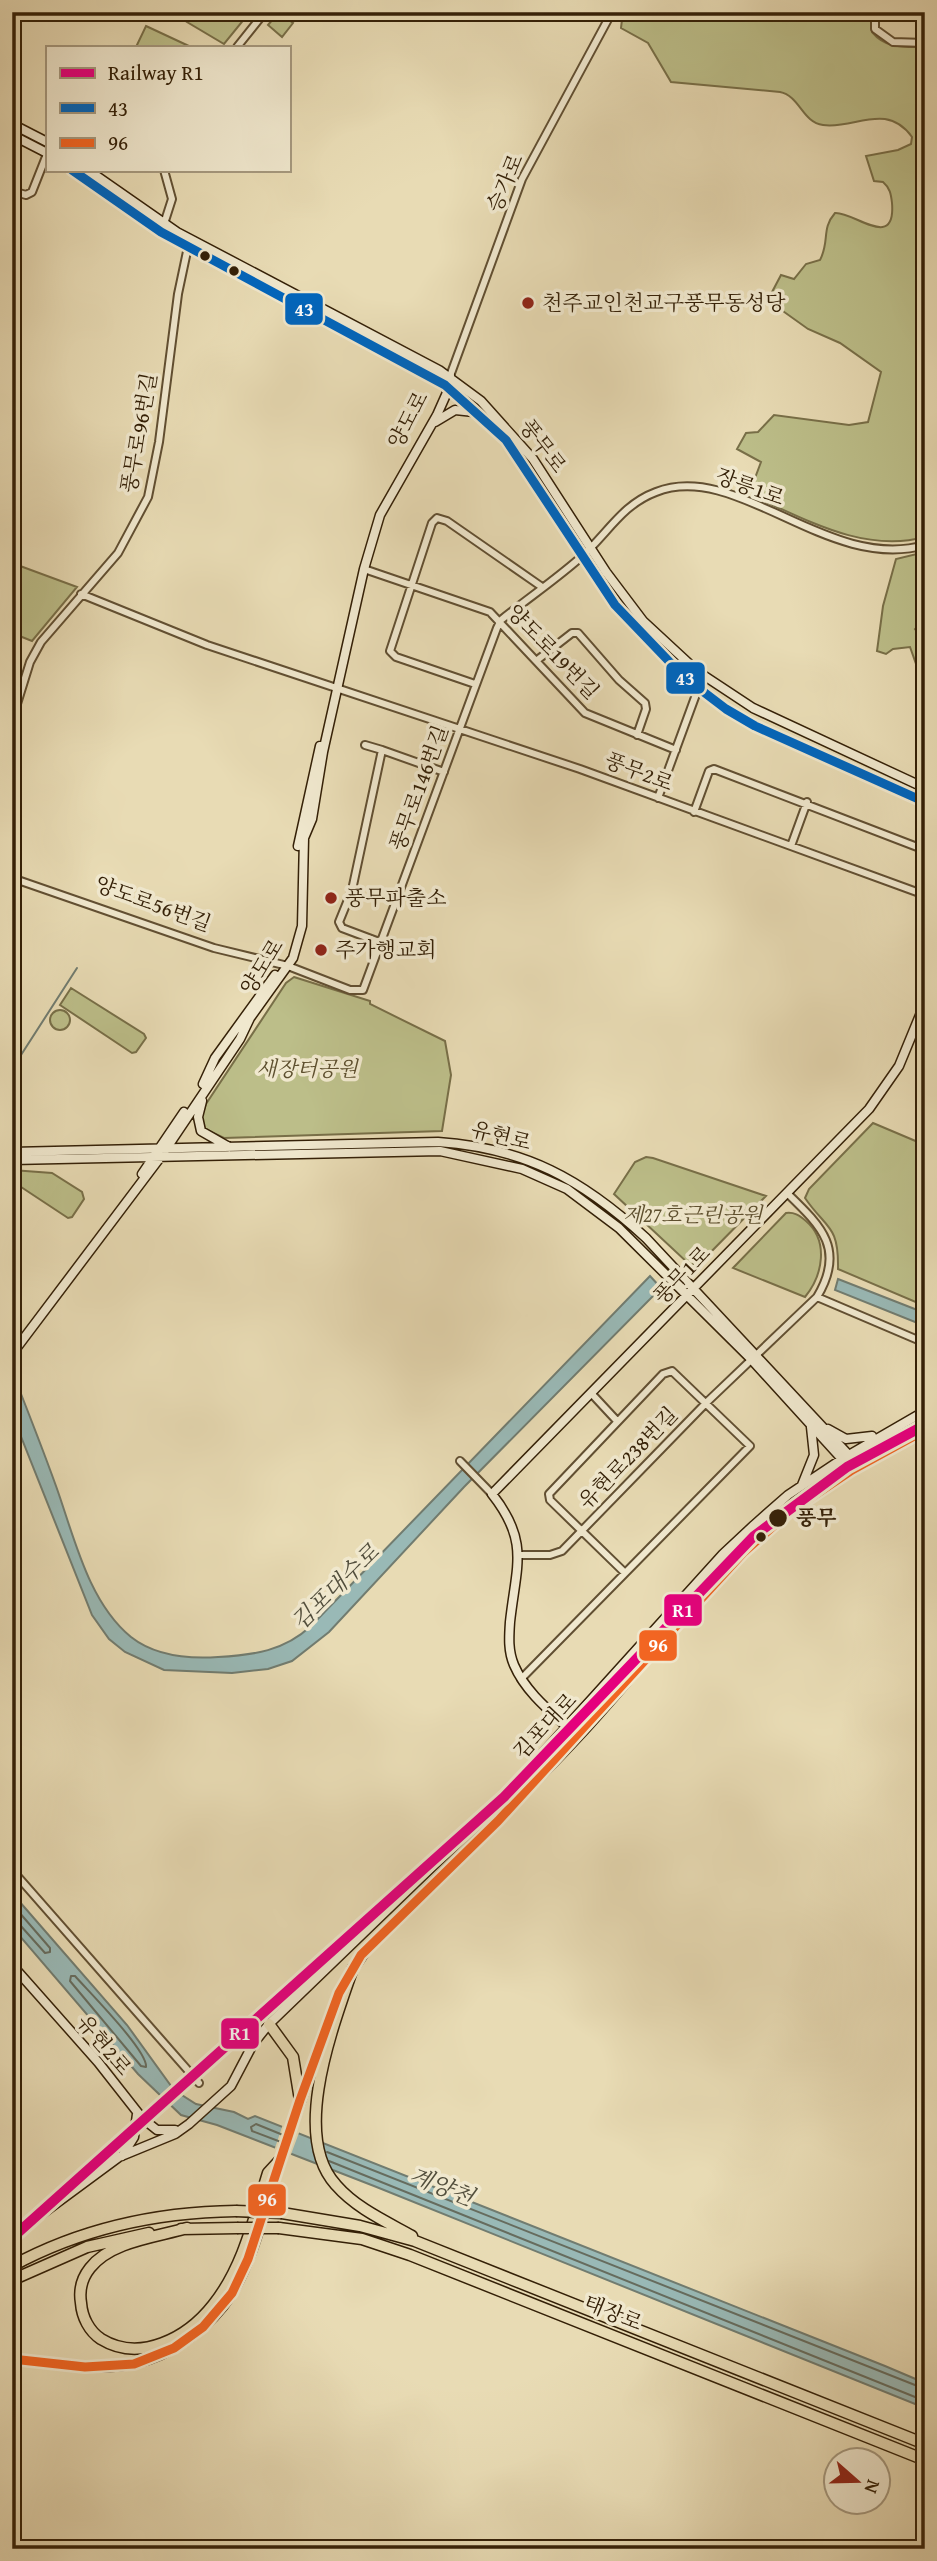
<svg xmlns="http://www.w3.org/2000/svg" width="937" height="2561" font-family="'Gentium Book Plus','Noto Serif KR',serif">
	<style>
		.green { fill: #bcbe89; stroke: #786f48; stroke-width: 2 }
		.water { fill: #99b9b6; stroke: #717c70; stroke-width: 2 }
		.pier { fill: #e8dbb4 }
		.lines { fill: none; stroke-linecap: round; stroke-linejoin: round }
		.shore { stroke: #666c5e; stroke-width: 2 }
		.stream { stroke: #717c70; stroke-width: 2 }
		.street-casing { stroke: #614f32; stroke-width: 10 }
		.secondary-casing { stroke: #342007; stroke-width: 11 }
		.primary-casing { stroke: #342007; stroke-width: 13 }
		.street { stroke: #f0e8ce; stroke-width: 6 }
		.secondary { stroke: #f0e8ce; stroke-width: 8 }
		.primary { stroke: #e8dbb4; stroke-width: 10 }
		.primary-bridge-casing { stroke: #342007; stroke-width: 13; stroke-linecap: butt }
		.primary-bridge { stroke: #e8dbb4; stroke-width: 10 }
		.bus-1-casing { stroke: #f0e8ce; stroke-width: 14 }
		.bus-2-casing { stroke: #f0e8ce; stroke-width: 14 }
		.bus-1 { stroke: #0065bd; stroke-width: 9 }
		.bus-2 { stroke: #f26522; stroke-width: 9 }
		.rail-1-casing { stroke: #f0e8ce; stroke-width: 16 }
		.rail-1 { stroke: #e5007d; stroke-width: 10 }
		.bus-dot { fill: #342007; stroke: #f0e8ce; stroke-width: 2.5 }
		.poi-dot { fill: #8f2418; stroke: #f0e8ce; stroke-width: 2.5 }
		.labels { text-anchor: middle; stroke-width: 7; stroke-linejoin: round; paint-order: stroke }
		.street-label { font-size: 21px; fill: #342007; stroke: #f0e8ce }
		.poi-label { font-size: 21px; fill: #342007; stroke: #f0e8ce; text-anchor: start }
		.park-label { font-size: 21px; font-style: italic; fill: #5d4f2e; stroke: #f0e8ce }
		.stop-label { font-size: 21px; font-weight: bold; fill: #342007; stroke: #f0e8ce; text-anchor: start }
		.water-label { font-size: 23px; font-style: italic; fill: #524e3c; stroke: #f0e8ce }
		.line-badge { stroke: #f0e8ce; stroke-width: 2.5 }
		.badge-label { font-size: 19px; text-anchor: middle; font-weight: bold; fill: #fff }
	</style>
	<rect width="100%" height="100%" fill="#e8dbb4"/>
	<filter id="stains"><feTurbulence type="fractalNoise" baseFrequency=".00286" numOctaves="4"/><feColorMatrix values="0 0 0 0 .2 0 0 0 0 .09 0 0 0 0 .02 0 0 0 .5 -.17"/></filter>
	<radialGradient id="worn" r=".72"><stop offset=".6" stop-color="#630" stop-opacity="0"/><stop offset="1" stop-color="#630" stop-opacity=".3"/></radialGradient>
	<path class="green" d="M195 12H250L224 44 187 22Z
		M279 12 293 23 282 37 268 25Z
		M623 12H871L872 32C886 49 904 47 925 47V537C865 553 809 521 755 497L752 486 761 462 737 449 746 433 758 432 774 415 849 425 868 422 881 372 840 343 808 329 773 304 771 294 781 275 794 279 806 264 820 260C830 241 821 229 835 213 853 211 896 252 892 203 891 194 890 188 883 182L874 181 866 156 898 150 911 144 912 137C886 101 854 130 823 125 802 122 800 96 780 92L671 82 648 43 621 28Z
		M146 26 191 47H136Z
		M925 552V620L915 629 925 642V674L920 675 910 647 893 649 886 654 877 651 883 606 896 559Z
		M12 563 77 587 32 641 12 633Z
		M294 977 370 1001V1004L445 1041 451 1075 442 1131 224 1138 205 1129 201 1119 206 1104 286 983Z
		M71 988 144 1034 146 1038 136 1052 132 1053 60 1005Z
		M50 1020a10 10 0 1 1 20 0a10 10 0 1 1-20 0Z
		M873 1123 925 1145V1306L838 1269C839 1224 826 1229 805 1198L809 1189Z
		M646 1157 653 1158 766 1196 701 1262 690 1265 614 1194 635 1162Z
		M12 1170 52 1173 82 1192 84 1199 72 1217 68 1218 12 1181Z
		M786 1213C794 1212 799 1215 806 1221 829 1241 823 1275 805 1297L733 1268Z"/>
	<path class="water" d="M650 1276 661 1288 464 1487 329 1632 292 1661 268 1669 232 1673 164 1670 125 1652 109 1639 92 1615 12 1414V1371C27 1409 42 1447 56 1486 74 1536 88 1602 131 1637 155 1656 188 1659 218 1657 254 1655 284 1651 311 1626Z
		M838 1279 925 1313V1326L835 1290Z
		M12 1893 127 2025 174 2090 196 2104 234 2112 248 2119 255 2116 885 2366 925 2383V2408L374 2186 217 2125 181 2115 138 2074 12 1927Z"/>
	<path class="pier" d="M283 2124 300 2130 290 2157 274 2151Z"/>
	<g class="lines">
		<path class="shore" d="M12 1904 50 1948V1952L45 1953 20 1925 12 1923
			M71 1976H75C89 1992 148 2051 146 2067L141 2066 70 1981Z
			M281 2142 252 2131 251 2127 256 2124 283 2135
			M327 2152 925 2389
			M329 2161 925 2401"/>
		<path class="stream" d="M12 1069 77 968"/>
		<g class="street-casing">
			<path id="street" d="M875 12V29L893 42 925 43
				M237 47 265 12
				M12 191 26 195 32 192 47 154
				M163 227 172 199 164 170
				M450 376 522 179 612 12
				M364 569 490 612 585 713 676 750
				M81 594 207 645 580 769 925 895
				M536 661 572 633H578L619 680 645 703 646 709 637 735
				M475 684 396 657 390 651 432 523 437 518 447 521 542 587
				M12 720 30 662 41 642 118 553 148 497 159 442 178 294 189 242
				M365 745 382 750
				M658 798 698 689
				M694 812 709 771 714 769 925 850
				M791 846 807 802
				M12 878 214 948 288 966 350 990H363L497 628 501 620C527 599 555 580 580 558 607 535 621 505 656 492 737 460 828 573 925 545
				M918 892 925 876
				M382 943 342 928 339 922 352 890 382 750 444 772
				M787 1193C821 1226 846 1249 817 1297
				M591 1393 617 1421
				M460 1461 492 1494
				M518 1555H550L562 1551 707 1402 817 1297 925 1343
				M521 1679 750 1446 672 1371 663 1374 549 1494 550 1500 624 1572
				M12 1870 199 2083"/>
		</g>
		<g class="secondary-casing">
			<path id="secondary" d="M12 124 47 142
				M12 135 47 153
				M72 170 161 232 445 385 506 440 615 605 684 677 726 709 755 726 925 802
				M88 170 177 232 439 370 481 401 533 459 606 572 643 621 697 671 753 708 925 788
				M435 422 455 410 474 412
				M298 846 320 746
				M203 1084 215 1058 275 975
				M202 1101 198 1117 201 1131 229 1147
				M12 1152 438 1142C525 1148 582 1179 646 1238L859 1466
				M12 1160 440 1151 522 1169 567 1189 619 1228 751 1359 852 1470
				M142 1174 184 1112
				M12 1354 162 1155 240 1039 250 1018 293 958 302 926 304 838 312 819 323 752 364 569 380 515 437 415 449 388 450 376
				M828 1429 846 1439 872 1436
				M802 1485 814 1455 811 1427
				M578 1737C555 1715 527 1695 514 1665 508 1651 509 1637 510 1622 516 1566 530 1542 492 1494L869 1109 899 1066 925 1003
				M12 1965 98 2062 142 2118 157 2130H175
				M351 1973 368 1948C437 1877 510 1810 578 1737 647 1663 708 1576 789 1513 831 1480 878 1456 925 1430
				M122 2156 134 2137 137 2114
				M12 2236 119 2157 175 2134 189 2124 231 2086 253 2044 269 2024 495 1806 723 1554 754 1525 788 1495 842 1459 925 1411
				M12 2359C52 2362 94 2372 134 2364 172 2356 211 2327 232 2294 256 2254 266 2203 281 2159 298 2106 318 2055 336 2003"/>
		</g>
		<g class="primary-casing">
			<path id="primary" d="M353 1968C334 2024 290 2135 336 2185 356 2208 385 2221 412 2236
				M269 2024 293 2057 300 2100
				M282 2213 360 2226 415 2241 925 2444
				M187 2228C157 2237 111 2241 90 2268 82 2278 79 2291 81 2303 82 2317 89 2331 101 2339 140 2363 187 2338 213 2305 243 2268 254 2218 268 2173L280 2160
				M279 2228 362 2239 410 2255 925 2460
				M181 2229 237 2228
				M12 2266C82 2228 157 2212 236 2211
				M12 2280 87 2247 149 2233"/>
		</g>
		<use href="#street" class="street"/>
		<use href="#secondary" class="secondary"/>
		<use href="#primary" class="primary"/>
		<g class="primary-bridge-casing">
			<path id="primary-bridge" d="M236 2211 282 2213
				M237 2228H279"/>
		</g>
		<use href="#primary-bridge" class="primary-bridge"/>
		<g class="bus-1-casing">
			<path id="bus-1" d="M72 170 161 232 445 385 506 440 615 605 684 677 726 709 755 726 925 802"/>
		</g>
		<g class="bus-2-casing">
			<path id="bus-2" d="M12 2359 85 2367 134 2364 174 2348 203 2327 232 2293 248 2259 300 2100 339 1993 361 1955 498 1821 743 1553 788 1513 852 1470 925 1430"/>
		</g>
		<use href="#bus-1" class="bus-1"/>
		<use href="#bus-2" class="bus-2"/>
		<g class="rail-1-casing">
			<path id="rail-1" d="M12 2238 504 1797 754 1536 847 1467 925 1425"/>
		</g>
		<use href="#rail-1" class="rail-1"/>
	</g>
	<g class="bus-dot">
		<circle cx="205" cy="256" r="6"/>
		<circle cx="234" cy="271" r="6"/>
		<circle cx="778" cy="1518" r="10"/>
		<circle cx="761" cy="1537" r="6"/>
	</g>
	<g class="poi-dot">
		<circle cx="528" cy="303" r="7"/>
		<circle cx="331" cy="898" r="7"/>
		<circle cx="321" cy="950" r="7"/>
	</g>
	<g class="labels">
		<g class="street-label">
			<text transform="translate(505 183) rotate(-67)" y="7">승가로</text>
			<text transform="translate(408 420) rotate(-62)" y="7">양도로</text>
			<text transform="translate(139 433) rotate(-80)" y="7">풍무로96번길</text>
			<text transform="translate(543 446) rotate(53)" y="7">풍무로</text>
			<text transform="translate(750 487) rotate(20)" y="7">장릉1로</text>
			<text transform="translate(553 652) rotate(46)" y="7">양도로19번길</text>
			<text transform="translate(639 772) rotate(21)" y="7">풍무2로</text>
			<text transform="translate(419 788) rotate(-70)" y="7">풍무로146번길</text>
			<text transform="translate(153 904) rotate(20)" y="7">양도로56번길</text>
			<text transform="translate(262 967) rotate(-58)" y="7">양도로</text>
			<text transform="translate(501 1136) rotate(14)" y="7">유현로</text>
			<text transform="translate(682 1275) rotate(-46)" y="7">풍무1로</text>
			<text transform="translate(628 1458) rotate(-46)" y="7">유현로238번길</text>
			<text transform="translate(545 1726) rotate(-47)" y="7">김포대로</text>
			<text transform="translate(104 2045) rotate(50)" y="7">유현2로</text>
			<text transform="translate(613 2313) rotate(22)" y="7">태장로</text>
		</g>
		<g class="poi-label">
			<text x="542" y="310">천주교인천교구풍무동성당</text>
			<text x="345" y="905">풍무파출소</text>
			<text x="335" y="957">주가행교회</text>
		</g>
		<g class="park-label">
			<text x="307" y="1076">새장터공원</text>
			<text x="693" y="1222">제27호근린공원</text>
		</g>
		<g class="stop-label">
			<text x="796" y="1525">풍무</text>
		</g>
		<g class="water-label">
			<text transform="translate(335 1587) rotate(-44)" y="8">김포대수로</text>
			<text transform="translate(442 2186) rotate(22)" y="8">계양천</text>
		</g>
	</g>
	<g class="line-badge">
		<rect x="284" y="292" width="40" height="34" rx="7" fill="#0065bd"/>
		<rect x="665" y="661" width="41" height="34" rx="7" fill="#0065bd"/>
		<rect x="663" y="1593" width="40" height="34" rx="7" fill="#e5007d"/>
		<rect x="638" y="1629" width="40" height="33" rx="7" fill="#f26522"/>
		<rect x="220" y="2017" width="40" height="33" rx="7" fill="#e5007d"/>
		<rect x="247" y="2183" width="40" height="34" rx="7" fill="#f26522"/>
	</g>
	<g class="badge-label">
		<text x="304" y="316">43</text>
		<text x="685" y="685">43</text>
		<text x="683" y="1617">R1</text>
		<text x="658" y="1652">96</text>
		<text x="240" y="2040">R1</text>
		<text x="267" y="2206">96</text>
	</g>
	<rect width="937" height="2561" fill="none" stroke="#e8dbb4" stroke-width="42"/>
	<rect x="14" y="14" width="909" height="2533" fill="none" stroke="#342007" stroke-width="3.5"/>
	<rect x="21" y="21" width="895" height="2519" fill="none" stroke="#342007" stroke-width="2"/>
	<rect x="46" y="46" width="245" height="126" fill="#f0e8ce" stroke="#a5987e" stroke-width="2"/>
	<rect x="60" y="68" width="35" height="10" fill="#e5007d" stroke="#a5987e" stroke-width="2"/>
	<text x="108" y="80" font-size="21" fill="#342007">Railway R1</text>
	<rect x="60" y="103" width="35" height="10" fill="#0065bd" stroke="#a5987e" stroke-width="2"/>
	<text x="108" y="116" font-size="21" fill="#342007">43</text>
	<rect x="60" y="138" width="35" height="10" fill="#f26522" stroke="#a5987e" stroke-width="2"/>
	<text x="108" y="150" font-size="21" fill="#342007">96</text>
	<g transform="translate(857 2481) rotate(110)"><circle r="33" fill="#f0e8ce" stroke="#a5987e" stroke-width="2"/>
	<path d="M0-5L12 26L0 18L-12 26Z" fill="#8f2418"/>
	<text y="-10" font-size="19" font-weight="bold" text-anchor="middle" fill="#342007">N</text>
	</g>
	<rect width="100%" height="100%" filter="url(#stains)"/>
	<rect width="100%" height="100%" fill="url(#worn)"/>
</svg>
